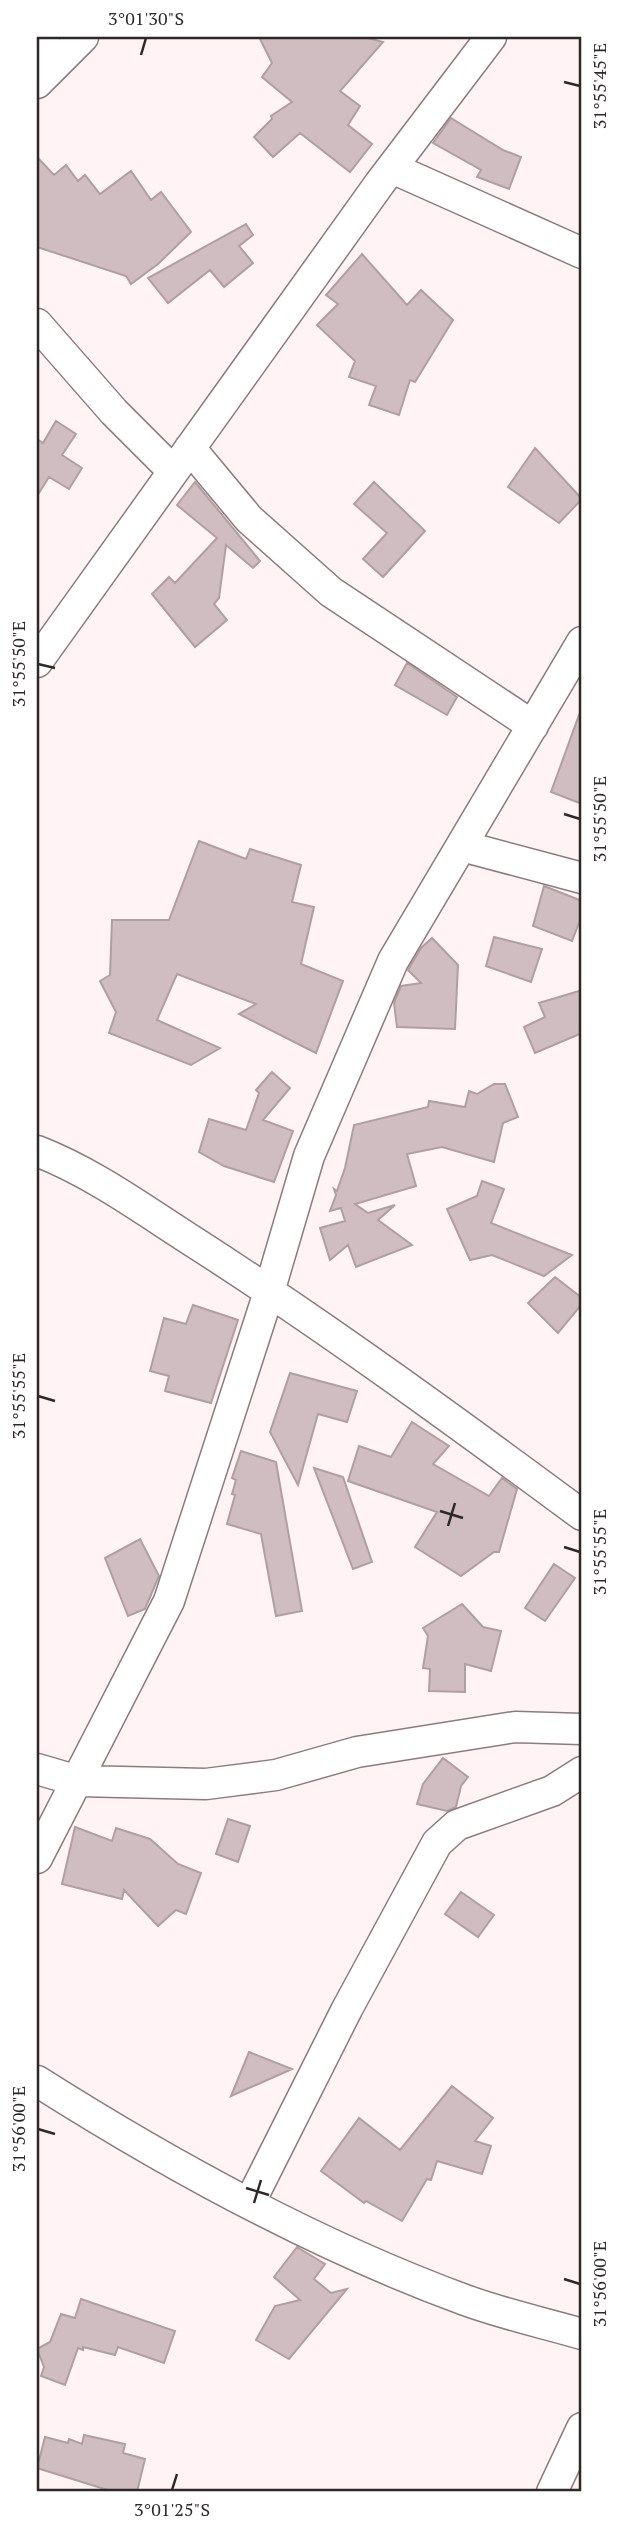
<svg xmlns="http://www.w3.org/2000/svg" width="619" height="2529" font-family="'PT Serif',serif">
	<style>
		.building { fill: #d0bdc1; stroke: #b19ea2; stroke-width: 2 }
		.lines { fill: none; stroke-linecap: round; stroke-linejoin: round }
		.minor-casing { stroke: #8c7b7e; stroke-width: 33 }
		.minor { stroke: #fff; stroke-width: 30 }
		.ticks { fill: none; stroke: #2f2829; stroke-width: 2.5 }
		.neatline { fill: none; stroke: #2f2829; stroke-width: 2.5 }
		.ticks-label { font-size: 18px; text-anchor: middle; fill: #2f2829 }
	</style>
	<rect width="100%" height="100%" fill="#fff3f5"/>
	<path class="building" d="M259 37H364L383 42 340 91 360 106 348 125 372 144 350 172 300 133 273 157 254 137 272 119 271 116 292 102 262 77 272 63Z
		M451 118 503 150 521 157 509 189 477 177 481 170 433 143Z
		M37 157 54 175 66 165 78 181 85 175 100 194 131 171 151 200 161 192 191 232 158 264 131 284 126 276 37 247Z
		M246 224 253 235 239 246 253 263 224 287 210 270 168 303 148 278Z
		M362 254 407 305 421 290 453 320 415 382 410 380 399 415 369 405 376 386 349 377 355 361 317 325 338 304 326 295Z
		M56 421 76 434 62 455 82 468 69 489 49 477 37 496V439L43 443Z
		M535 448 582 499 559 523 508 487Z
		M195 482 260 561 253 568 226 545 219 598 214 604 227 620 195 647 152 594 169 577 175 583 217 538 177 505Z
		M374 482 425 531 383 577 363 559 387 533 354 504Z
		M407 663 457 697 447 715 395 685Z
		M579 715H582V804L551 792Z
		M199 841 246 859 250 849 301 865 292 902 314 907 301 964 343 981 316 1053 239 1014 256 1004 177 974 157 1020 220 1048 191 1065 109 1033 116 1012 100 981 110 975 112 920H169Z
		M544 886 582 901V915L572 941 533 926Z
		M494 937 542 949 531 982 486 966Z
		M432 938 458 965 455 1029 397 1027 394 1003 401 986 421 983 408 970 421 948Z
		M582 990V1033L535 1053 524 1027 545 1017 539 1003Z
		M272 1072 290 1088 263 1120 293 1131 274 1182 224 1166 199 1152 209 1119 246 1130 259 1093 256 1090Z
		M494 1084H505L518 1117 503 1123 494 1162 442 1147 407 1154 416 1186 355 1204 368 1213 395 1205 378 1220 412 1245 356 1267 348 1245 330 1260 320 1228 345 1221 341 1208 330 1211 336 1195 334 1189 337 1191 345 1168 354 1125 428 1107 429 1101 465 1107 469 1091 477 1094Z
		M482 1181 504 1189 491 1223 572 1255 544 1276 492 1255 470 1260 447 1209 477 1196Z
		M555 1277 582 1298V1304L558 1333 528 1303Z
		M193 1305 238 1320 211 1403 165 1391 169 1376 150 1371 164 1318 186 1324Z
		M290 1373 357 1391 347 1422 318 1414 298 1485 270 1432Z
		M412 1422 449 1446 433 1464 489 1496 502 1478 517 1489 499 1552H494L461 1576 415 1547 437 1512 348 1481 359 1446 391 1457Z
		M241 1451 276 1462 302 1611 276 1616 261 1534 227 1524 235 1495 232 1494 236 1480 232 1478Z
		M314 1468 343 1477 372 1562 353 1569Z
		M140 1539 159 1576 145 1609 128 1616 105 1558Z
		M554 1564 575 1578 545 1621 525 1608Z
		M462 1604 483 1627 501 1631 491 1671 465 1664V1692L429 1691 430 1669 423 1668 428 1636 423 1628Z
		M443 1758 468 1777 461 1786 456 1807 447 1811 417 1804 423 1784Z
		M228 1819 250 1826 238 1862 216 1854Z
		M75 1827 112 1841 116 1828 150 1839 178 1864 201 1873 186 1914 176 1910 158 1926 124 1890 122 1899 62 1884Z
		M461 1892 494 1915 478 1937 445 1914Z
		M249 2052 292 2069 231 2096Z
		M452 2086 493 2118 475 2141 491 2146 482 2174 437 2161 431 2180 427 2179 402 2221 366 2201 364 2203 321 2171 359 2118 400 2150Z
		M297 2247 325 2264 314 2279 331 2293 347 2289 289 2359 256 2340 275 2306 300 2300 274 2277Z
		M81 2299 175 2331 164 2363 118 2347 115 2355 83 2347V2350L78 2348 65 2385 41 2376 44 2367 37 2349 50 2342 61 2314 75 2318Z
		M84 2435 125 2444 123 2453 145 2459 137 2492H114L37 2468 45 2437 68 2443 69 2439 82 2444Z"/>
	<g class="lines">
		<g class="minor-casing">
			<path id="minor" d="M37 37 58 61
				M37 83 83 37
				M392 168 582 253
				M37 324 114 412 173 471
				M190 448 249 519 331 592 533 726
				M37 662 380 183 491 37
				M462 846 582 878
				M37 1151C94 1173 145 1211 197 1244 329 1329 456 1422 582 1515
				M37 1769 78 1781 206 1784 276 1775 357 1752 515 1727 582 1729
				M37 1858 169 1601 269 1292 309 1156 393 961 582 642
				M37 2081C171 2166 315 2245 465 2300 503 2314 544 2323 582 2334
				M250 2202 347 2009 437 1843 457 1825 552 1791 582 1772
				M552 2492 582 2428"/>
		</g>
		<use href="#minor" class="minor"/>
	</g>
	<path class="ticks" d="M141 55 146 38M564 82 580 86M38 664 55 668M564 814 580 819M38 1396 55 1401M440 1511 463 1518M448 1526 455 1503M564 1547 580 1552M38 2129 55 2134M246 2188 269 2195M254 2203 261 2180M564 2279 580 2284M172 2490 177 2474"/>
	<rect width="619" height="2529" fill="none" stroke="#ffffff" stroke-width="77"/>
	<rect x="38" y="38" width="542" height="2452" class="neatline"/>
	<g class="ticks-label">
		<text x="146" y="25">3°01'30"S</text>
		<text transform="translate(600 86) rotate(-90)" y="6">31°55'45"E</text>
		<text transform="translate(19 664) rotate(-90)" y="6">31°55'50"E</text>
		<text transform="translate(600 819) rotate(-90)" y="6">31°55'50"E</text>
		<text transform="translate(19 1396) rotate(-90)" y="6">31°55'55"E</text>
		<text transform="translate(600 1552) rotate(-90)" y="6">31°55'55"E</text>
		<text transform="translate(19 2129) rotate(-90)" y="6">31°56'00"E</text>
		<text transform="translate(600 2284) rotate(-90)" y="6">31°56'00"E</text>
		<text x="172" y="2516">3°01'25"S</text>
	</g>
</svg>
